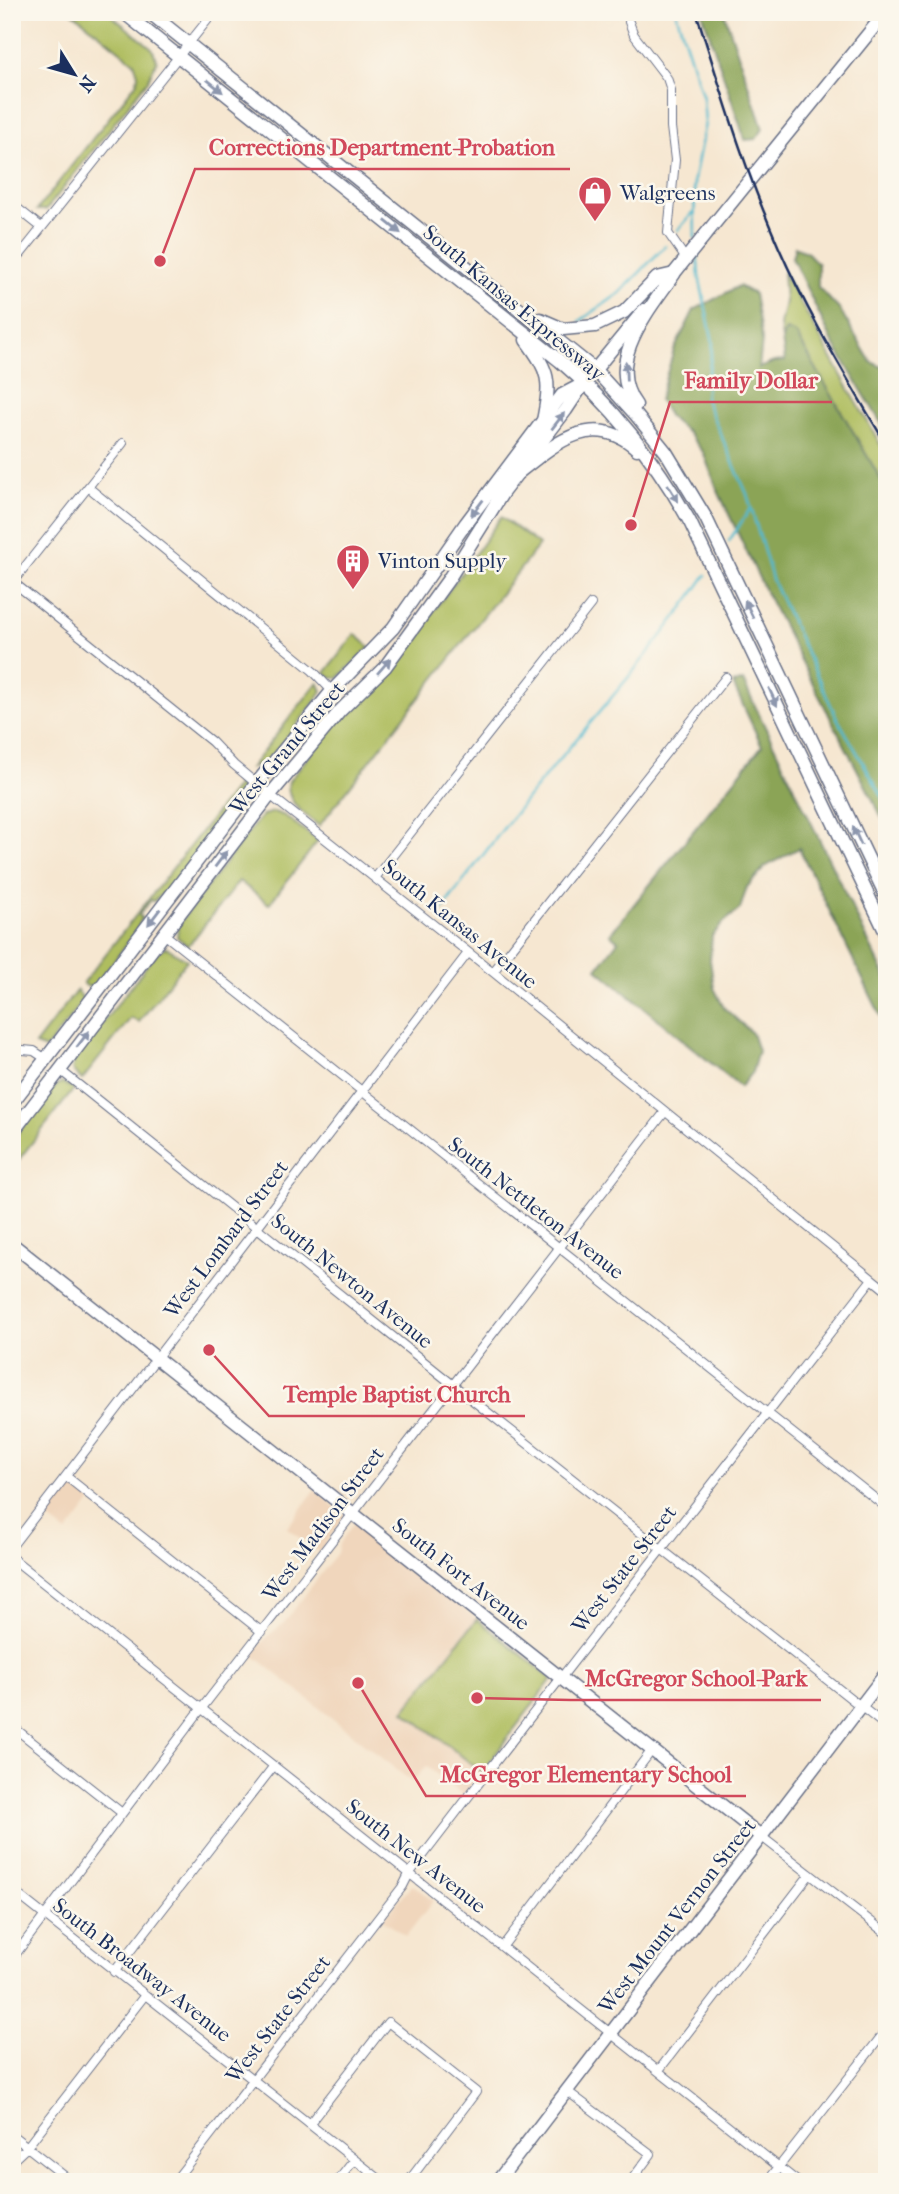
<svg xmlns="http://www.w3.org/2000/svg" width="899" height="2194" font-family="'IM FELL French Canon',serif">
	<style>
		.built { fill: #f0d6bc }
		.green { fill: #afbd5f; stroke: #65765e; stroke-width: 2 }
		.forest { fill: #8ba456; stroke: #536a5a; stroke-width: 2 }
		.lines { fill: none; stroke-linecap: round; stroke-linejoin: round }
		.stream { stroke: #51bacf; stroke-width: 2.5 }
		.street-casing { stroke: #686f86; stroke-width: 10 }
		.secondary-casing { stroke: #686f86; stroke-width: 15 }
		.primary-casing { stroke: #686f86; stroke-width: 15 }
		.street { stroke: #fff; stroke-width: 8 }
		.secondary { stroke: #fff; stroke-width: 12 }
		.primary { stroke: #fff; stroke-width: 12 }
		.rail { stroke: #1b2f5e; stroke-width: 2.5 }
		.oneway { fill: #8d97ae }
		.labels { text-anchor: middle; stroke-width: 5; stroke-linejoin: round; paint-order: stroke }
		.poi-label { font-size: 21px; fill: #1b2f5e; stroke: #fbf7ec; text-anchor: start }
		.street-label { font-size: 21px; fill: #1b2f5e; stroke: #fbf7ec }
		.leader { fill: none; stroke: #d1495b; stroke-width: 2.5 }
		.callout-dot { fill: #d1495b; stroke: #fbf7ec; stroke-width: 2.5 }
		.callout-label { font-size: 23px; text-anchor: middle; font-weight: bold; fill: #d1495b; stroke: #fbf7ec; stroke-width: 5; stroke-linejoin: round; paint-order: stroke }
	</style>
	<rect width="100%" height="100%" fill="#fbf7ec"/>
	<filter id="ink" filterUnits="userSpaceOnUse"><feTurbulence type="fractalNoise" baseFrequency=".0143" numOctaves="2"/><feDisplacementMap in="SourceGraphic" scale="14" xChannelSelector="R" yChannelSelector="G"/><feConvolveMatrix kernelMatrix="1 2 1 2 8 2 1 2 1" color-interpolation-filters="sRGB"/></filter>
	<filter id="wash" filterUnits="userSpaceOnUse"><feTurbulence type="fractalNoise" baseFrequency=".00686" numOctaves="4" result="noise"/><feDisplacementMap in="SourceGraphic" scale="28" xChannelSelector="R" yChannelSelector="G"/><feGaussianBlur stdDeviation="1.57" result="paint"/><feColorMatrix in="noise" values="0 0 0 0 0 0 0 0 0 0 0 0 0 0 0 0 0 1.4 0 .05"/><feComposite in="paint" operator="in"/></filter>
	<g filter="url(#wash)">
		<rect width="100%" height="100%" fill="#f6e7d1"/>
		<path class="built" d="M70 1485 92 1501 67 1533 44 1515 65 1488Z
			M315 1490 345 1516 319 1552 287 1528Z
			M353 1524H356L477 1619 405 1711 482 1772 464 1796 426 1766 412 1782 253 1655 267 1637 283 1624 337 1553 339 1544Z
			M411 1886H415L433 1901 406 1936 383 1920Z"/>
		<path class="green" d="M72 12H107L152 48 157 61 148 80 46 210H37L137 82 138 74 134 62Z
			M783 272 887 456V490L796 334 786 330 782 339 780 325 785 302Z
			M501 517 539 545 319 826C305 814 284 802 289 781L344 712 393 666 466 567 470 568 474 564 470 561Z
			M355 634 370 647 338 678H332L325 673Z
			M318 682 322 691 318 698 267 762 251 767Z
			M236 779 241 789 239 797 174 884 154 901 151 900 139 915 142 918 136 932 95 986 88 987 83 983 237 786Z
			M274 812 285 816 318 841 269 904 239 881 188 946 177 937 178 925 258 820 263 815Z
			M166 947 187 960 139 1022 131 1018 82 1080 72 1070 74 1061 157 952Z
			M77 990 84 1000 46 1049 35 1045Z
			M62 1083 74 1089 12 1168V1141L53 1088Z
			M477 1619 552 1679 482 1772 404 1711Z"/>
		<path class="forest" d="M702 12H724L763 129 756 139 745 140Z
			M795 247 808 253 818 264V287L840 310 871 362 887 369V433L832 341 792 258Z
			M739 286 754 294 762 340 759 368 774 362 785 361 782 339 786 330 796 334 887 490V827L767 595 718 491 703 452 687 432 669 417 659 400 674 350 694 310Z
			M743 681 887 980V1029L799 848 765 867 747 887 740 909 724 922 712 936 710 960 714 988 724 1008 752 1033 758 1051 752 1072 740 1087 597 969 618 941 610 934 762 746 733 684Z"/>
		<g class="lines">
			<path class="stream" d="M676 12 703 98 705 123 694 179 695 238
				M678 230 692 214
				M697 251 699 276 713 342 705 399 747 494 773 582 837 718 887 804
				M580 321 620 293 665 246
				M729 541 750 509
				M440 912C472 870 504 826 538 785 595 716 656 649 706 575"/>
		</g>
	</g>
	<g filter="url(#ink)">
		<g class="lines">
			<g class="street-casing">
				<path id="street" d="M629 22 634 35 667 78 671 90V127L675 160 668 233 686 259
					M12 204 41 227
					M12 265 214 12
					M88 487 313 671 332 691
					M13 582 212 742 234 765 270 795 493 972 887 1291
					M12 583 123 443
					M375 878 591 604
					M164 934 887 1508
					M493 972 726 677
					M12 1049 34 1051 46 1059
					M60 1070 452 1384 887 1727
					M67 1477 262 1632
					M12 1546 468 953
					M12 1558 798 2182
					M12 1726 122 1813
					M762 1837 887 1934
					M12 1890 383 2182
					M503 1946 652 1750
					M12 1959 195 1717 664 1113
					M114 1972 273 1767
					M659 2070 810 1874
					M567 2091 651 2154 630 2182
					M310 2123 388 2022 476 2092 408 2182
					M12 2135 72 2182
					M12 2161 27 2147 145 1995
					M174 2182 403 1886 409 1874 472 1792 872 1279
					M337 2182 354 2160
					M767 2182 887 2029"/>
			</g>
			<g class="secondary-casing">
				<path id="secondary" d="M667 282 886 12
					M12 1103 256 784 332 691 393 628 466 523 562 395 581 385
					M12 1133 270 795 340 711 385 667 448 580 503 492 566 410 584 383 644 310
					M12 1244 762 1837
					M497 2182 887 1672"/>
			</g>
			<g class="primary-casing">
				<path id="primary" d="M123 12 560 361C613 406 656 461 690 522L887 935
					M149 12 595 370 636 415 666 452 706 518 887 898
					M540 319 563 329 595 326 624 312 657 278 674 274
					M526 340C550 373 551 380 543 421
					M636 405C603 362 650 309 674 274
					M518 473C553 445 593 409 637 449"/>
			</g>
			<use href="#street" class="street"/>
			<use href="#secondary" class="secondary"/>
			<use href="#primary" class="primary"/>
			<path class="rail" d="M696 12C720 85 741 159 771 229 802 305 845 375 887 446"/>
		</g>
		<defs><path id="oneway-solid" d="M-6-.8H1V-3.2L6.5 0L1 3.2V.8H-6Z" transform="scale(1.75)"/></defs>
		<g class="oneway">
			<use href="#oneway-solid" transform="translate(215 86) rotate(39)"/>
			<use href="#oneway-solid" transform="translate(393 227) rotate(39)"/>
			<use href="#oneway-solid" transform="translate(626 371) rotate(-92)"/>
			<use href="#oneway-solid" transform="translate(558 421) rotate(-52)"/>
			<use href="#oneway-solid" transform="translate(673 493) rotate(58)"/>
			<use href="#oneway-solid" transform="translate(477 508) rotate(127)"/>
			<use href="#oneway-solid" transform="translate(749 609) rotate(-115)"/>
			<use href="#oneway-solid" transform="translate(384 666) rotate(-49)"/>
			<use href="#oneway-solid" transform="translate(773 697) rotate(65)"/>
			<use href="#oneway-solid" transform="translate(857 836) rotate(-115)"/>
			<use href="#oneway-solid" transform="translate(221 859) rotate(-53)"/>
			<use href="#oneway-solid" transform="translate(154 917) rotate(127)"/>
			<use href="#oneway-solid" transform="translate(83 1039) rotate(-53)"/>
		</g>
	</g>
	<defs>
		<g id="shop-pin" transform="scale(1.75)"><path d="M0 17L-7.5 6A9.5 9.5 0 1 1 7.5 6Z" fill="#d1495b" stroke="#fbf7ec"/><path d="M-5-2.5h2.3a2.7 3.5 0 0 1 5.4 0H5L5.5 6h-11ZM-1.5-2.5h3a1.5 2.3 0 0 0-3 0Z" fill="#fff"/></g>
		<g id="building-pin" transform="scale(1.75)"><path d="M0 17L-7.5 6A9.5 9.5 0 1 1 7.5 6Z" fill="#d1495b" stroke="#fbf7ec"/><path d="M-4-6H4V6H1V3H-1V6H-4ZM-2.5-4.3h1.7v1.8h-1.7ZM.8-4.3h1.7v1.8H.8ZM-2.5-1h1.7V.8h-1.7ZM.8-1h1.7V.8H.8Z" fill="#fff"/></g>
	</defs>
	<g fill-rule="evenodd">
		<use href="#shop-pin" x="595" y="193"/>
		<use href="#building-pin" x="353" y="561"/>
	</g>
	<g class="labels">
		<g class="poi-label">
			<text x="620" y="200">Walgreens</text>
			<text x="378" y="568">Vinton Supply</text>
		</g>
		<g class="street-label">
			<text transform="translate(514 303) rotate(40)" y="7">South Kansas Expressway</text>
			<text transform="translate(287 748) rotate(-50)" y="7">West Grand Street</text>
			<text transform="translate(460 924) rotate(39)" y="7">South Kansas Avenue</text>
			<text transform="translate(536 1208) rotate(38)" y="7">South Nettleton Avenue</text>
			<text transform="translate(226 1239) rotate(-53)" y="7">West Lombard Street</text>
			<text transform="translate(352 1281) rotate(39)" y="7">South Newton Avenue</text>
			<text transform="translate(323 1524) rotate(-53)" y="7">West Madison Street</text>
			<text transform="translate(624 1569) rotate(-52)" y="7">West State Street</text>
			<text transform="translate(461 1574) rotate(38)" y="7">South Fort Avenue</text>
			<text transform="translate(416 1856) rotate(38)" y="7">South New Avenue</text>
			<text transform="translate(677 1916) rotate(-52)" y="7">West Mount Vernon Street</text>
			<text transform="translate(142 1970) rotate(38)" y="7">South Broadway Avenue</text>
			<text transform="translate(278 2019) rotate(-52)" y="7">West State Street</text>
		</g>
	</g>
	<path class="leader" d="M160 261L195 169H570M631 525L670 402H832M209 1350L269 1416H525M477 1698L571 1700H821M358 1683L426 1796H746"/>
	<g class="callout-dot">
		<circle cx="160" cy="261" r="7"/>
		<circle cx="631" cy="525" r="7"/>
		<circle cx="209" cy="1350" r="7"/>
		<circle cx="477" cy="1698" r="7"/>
		<circle cx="358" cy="1683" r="7"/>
	</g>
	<g class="callout-label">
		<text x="382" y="155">Corrections Department-Probation</text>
		<text x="751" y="388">Family Dollar</text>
		<text x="397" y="1402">Temple Baptist Church</text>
		<text x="696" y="1686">McGregor School-Park</text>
		<text x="586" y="1782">McGregor Elementary School</text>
	</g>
	<rect width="899" height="2194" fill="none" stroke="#fbf7ec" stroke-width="42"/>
	<g transform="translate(74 74) rotate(127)" stroke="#fbf7ec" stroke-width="5" paint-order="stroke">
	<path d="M0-5L12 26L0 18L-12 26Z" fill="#1b2f5e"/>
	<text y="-10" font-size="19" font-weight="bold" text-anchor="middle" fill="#1b2f5e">N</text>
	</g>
</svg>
